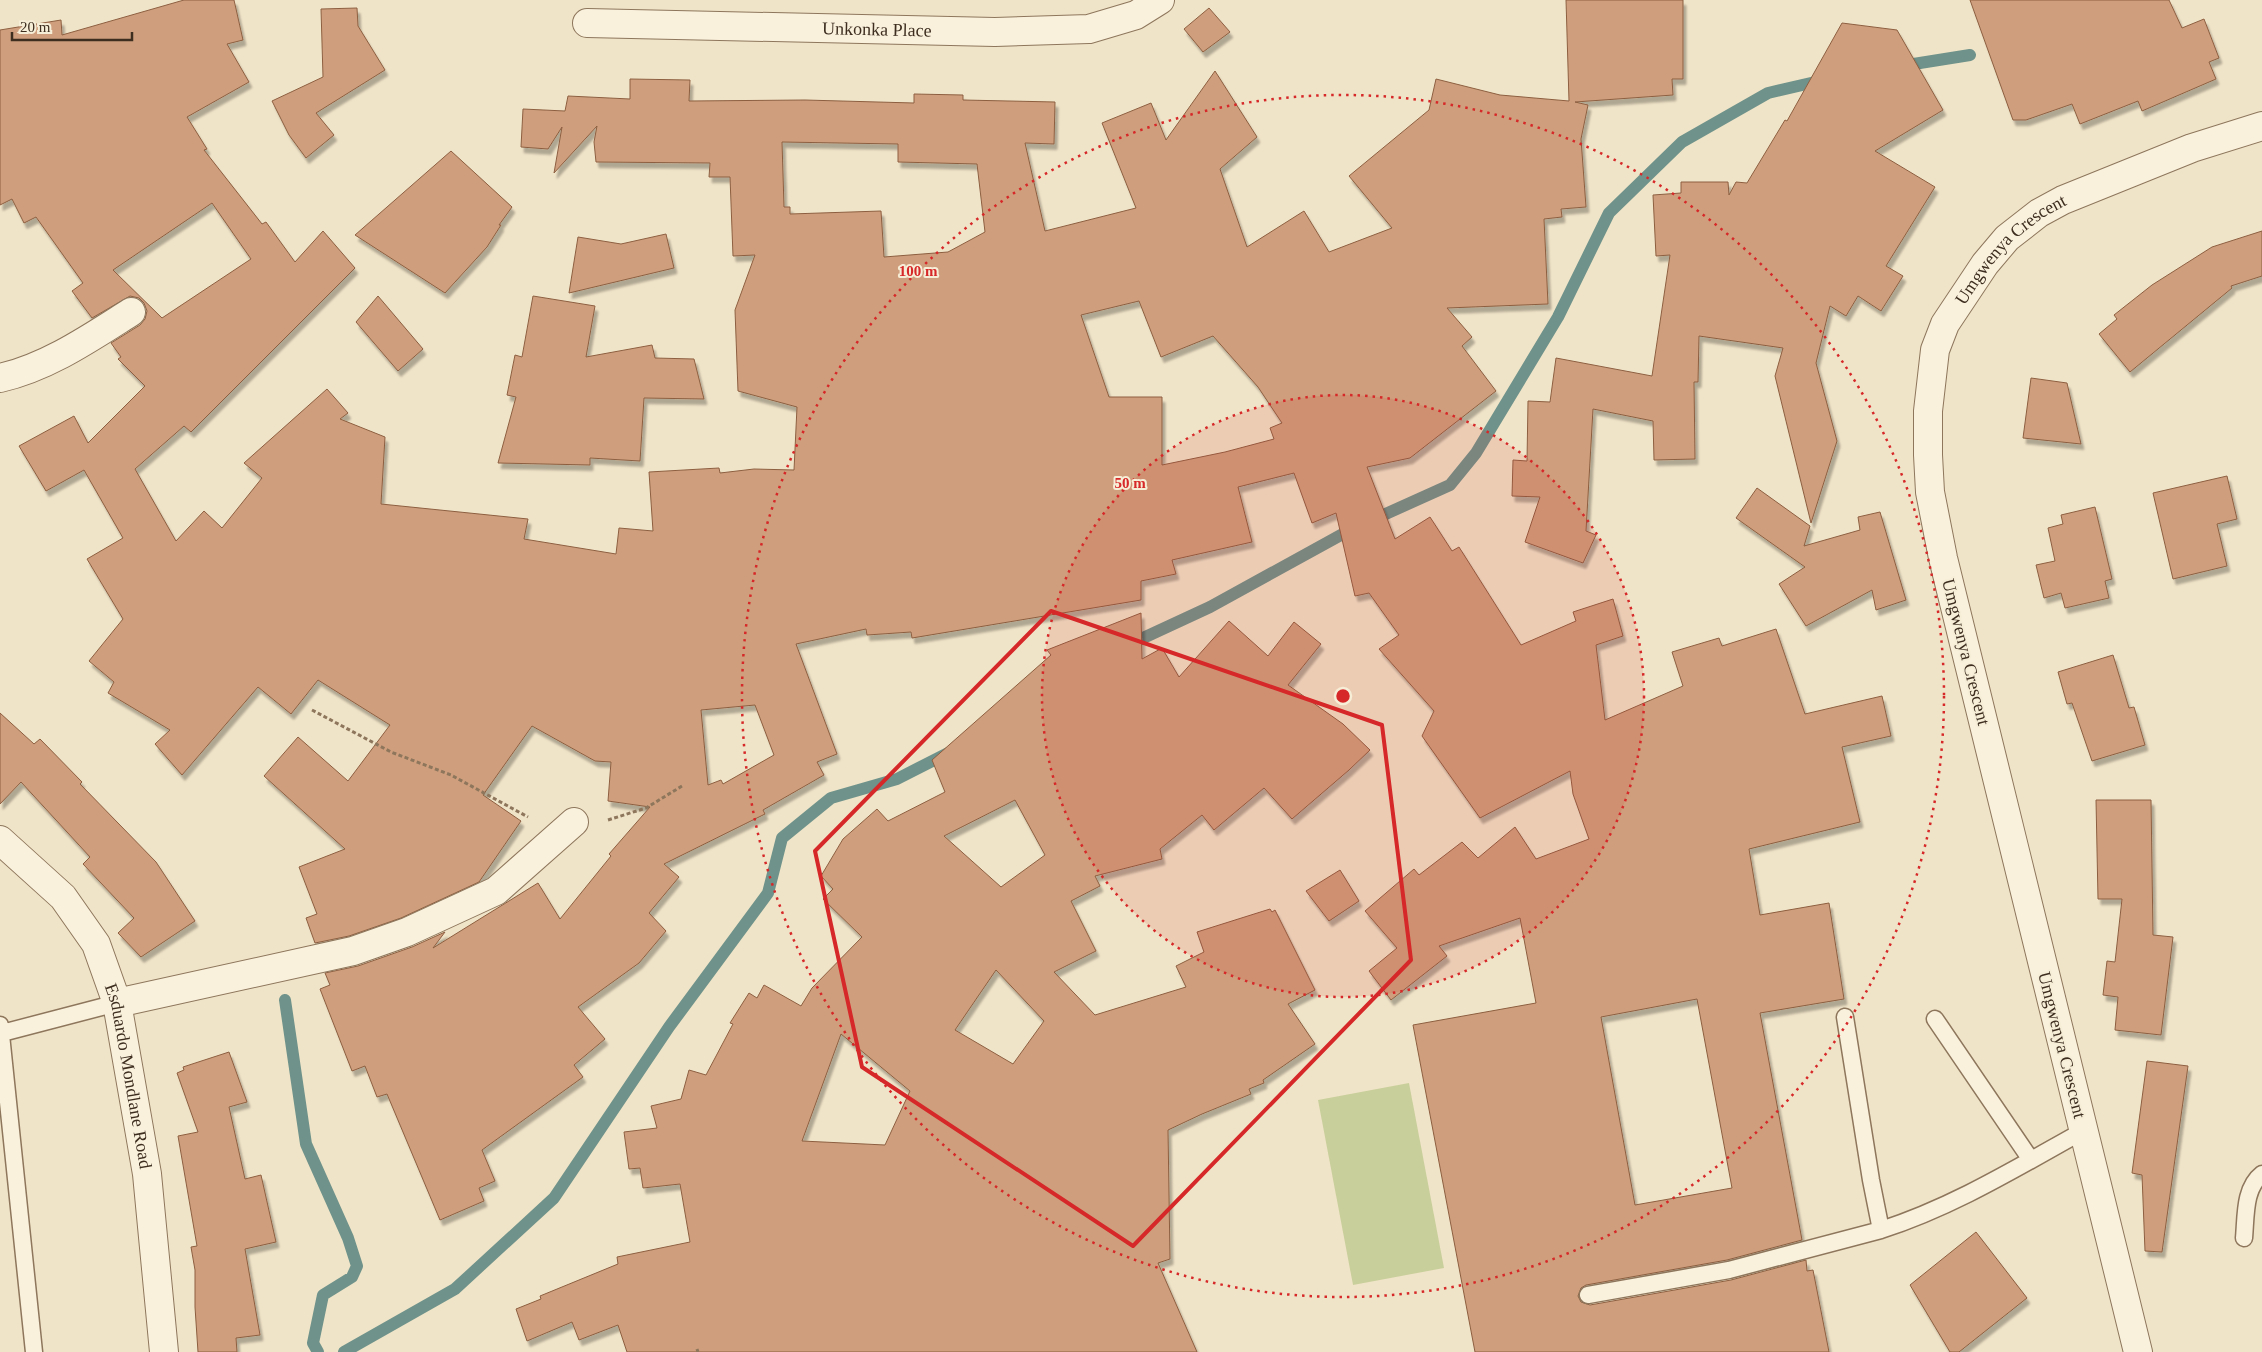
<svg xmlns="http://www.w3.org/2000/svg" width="2262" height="1352" font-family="Georgia,serif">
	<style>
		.green { fill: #c9cf9b }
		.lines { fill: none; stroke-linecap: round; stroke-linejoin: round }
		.stream { stroke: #6f938a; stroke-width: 12 }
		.building { fill: #cf9f7d; stroke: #8d5f41; fill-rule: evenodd; filter: url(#shadow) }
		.service-casing { stroke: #8d765c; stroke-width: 19 }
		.minor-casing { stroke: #8d765c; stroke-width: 30 }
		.path { stroke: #8d765c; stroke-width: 3; stroke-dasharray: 4 2.5; stroke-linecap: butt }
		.service { stroke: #faf1dc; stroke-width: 16 }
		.minor { stroke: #faf1dc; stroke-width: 28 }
		.marked { fill: none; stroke: #d62828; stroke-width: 4; stroke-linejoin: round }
		.ring { fill: none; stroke: #d62828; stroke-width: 2.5; stroke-dasharray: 2.5 5 }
		.labels { text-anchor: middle; stroke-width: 4; stroke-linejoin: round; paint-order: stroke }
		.street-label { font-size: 18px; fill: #3d2e20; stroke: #f7eed8 }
		.centre { fill: #d62828; stroke: #f7eed8; stroke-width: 2.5 }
		.ring-label { font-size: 15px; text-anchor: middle; font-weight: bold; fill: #d62828; stroke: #f7eed8; stroke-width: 4; stroke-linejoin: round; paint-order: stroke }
	</style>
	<defs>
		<filter id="shadow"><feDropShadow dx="3" dy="5.5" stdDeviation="1" flood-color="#0004"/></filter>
	</defs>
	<rect width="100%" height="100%" fill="#f0e4c8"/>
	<path class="green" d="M1409 1083 1444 1268 1353 1285 1318 1100Z"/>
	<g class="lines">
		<path class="stream" d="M1901 66 1970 55
			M1128 645 1210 607 1350 530 1450 485 1476 453 1558 317 1609 213 1682 142 1768 93 1824 80
			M285 1000 306 1144 348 1238 357 1266 352 1277 323 1295 313 1343 318 1352
			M344 1352 455 1289 554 1198 669 1027 768 893 782 838 831 798 897 779 948 753"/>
	</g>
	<path class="building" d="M184 0H234L243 40 227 44 249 82 187 117 207 149 204 150 262 224 266 222 295 262 323 231 355 268 191 432 184 426 135 469 176 541 204 511 222 528 262 478 244 463 327 389 348 413 340 419 385 437 381 504 528 519 524 539 616 554 619 528 653 531 649 472 719 468 720 473 754 469 794 470 797 407 738 391 735 310 755 255 733 256 730 177H709L710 163 596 162 594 142 597 126 554 173 562 127 548 149 521 147 523 109 565 111 568 96 630 99V79L690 80 689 101 805 100 914 103V94L963 95V100L1055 102 1054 144 1025 143 1045 231 1136 208 1102 123 1151 103 1166 140 1215 71 1257 137 1220 169 1247 247 1304 211 1329 252 1392 228 1349 176 1429 110 1436 79 1500 95 1569 101 1566 0H1683V79H1672L1673 95 1575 102 1588 105 1581 139 1586 207 1561 209 1562 217 1544 219 1548 304 1447 308 1472 337 1462 346 1496 391 1410 458 1367 467 1395 539 1430 517 1452 551 1459 547 1521 645 1576 621 1573 612 1613 599 1623 636 1596 645 1605 720 1683 686 1672 652 1719 638 1722 646 1776 629 1805 714 1882 696 1891 736 1842 747 1860 822 1749 849 1760 915 1829 903 1844 999 1760 1013 1802 1240 1727 1260 1586 1285 1581 1288 1578 1296 1581 1302 1590 1305 1731 1280 1806 1260 1807 1271 1813 1270 1829 1352H1475L1413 1025 1536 1003 1520 918 1439 946 1447 956 1391 1000 1369 971 1397 948 1365 911 1414 869 1419 875 1462 842 1478 858 1515 827 1536 859 1589 839 1573 794 1570 771 1480 818 1422 736 1434 711 1379 649 1399 635 1369 593 1355 596 1336 513 1312 523 1294 473 1238 487 1252 542 1172 560 1176 574 1141 581V600L912 638 911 632 867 635 866 629 796 644 837 754 817 762 824 775 763 810 765 814 664 864 679 877 649 913 666 931 639 963 578 1007 605 1039 574 1065 583 1077 482 1150 495 1181 479 1188 484 1201 440 1220 387 1094 377 1097 365 1066 352 1071 320 989 330 985 325 973 358 966 412 947 445 932 433 948 538 883 560 919 611 856 609 854 650 807 608 801 611 762 595 761 532 726 483 795 521 821 479 882 401 918 349 936 315 943 306 918 317 914 299 867 345 849 264 776 298 737 348 781 390 725 318 680 291 714 258 687 182 775 155 744 170 730 108 693 114 682 89 661 123 619 87 559 123 538 84 470 46 491 19 446 74 416 88 443 145 386 118 359 121 357 111 343 140 325 145 319 147 311 144 303 139 298 130 296 92 318 72 291 83 283 36 217 24 223 12 199 0 205V30L61 20 62 35ZM782 142 898 144V162L977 164 985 232 948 252 884 257 881 211 790 214V207H784ZM212 203 251 259 162 318 113 270ZM1139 301 1161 357 1213 336 1258 387 1282 423 1270 428 1274 439 1225 452 1162 465V397H1109L1081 315ZM755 705 774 755 723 784 721 780 708 785 701 710ZM1697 999 1732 1188 1635 1205 1601 1017Z
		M1970 0H2169L2182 28 2204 19 2219 58 2209 62 2216 79 2142 111 2138 101 2080 124 2072 104 2026 120H2013Z
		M357 8 358 26 385 70 316 113 334 135 306 158 289 135 272 101 323 77 321 9Z
		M1209 8 1230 32 1203 52 1184 29Z
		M1842 23 1897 30 1943 110 1875 151 1935 187 1886 266 1903 276 1881 311 1858 296 1846 316 1830 306 1816 363 1837 441 1811 523 1775 376 1783 348 1699 336 1698 382H1694L1695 459 1654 460 1653 421 1593 409 1586 531 1596 535 1583 563 1525 542 1540 497 1512 496 1513 460 1527 461 1528 401 1550 402 1556 358 1652 376 1670 255 1656 256 1653 195 1681 193V182H1728L1729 195 1736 182 1747 183 1785 120 1787 121Z
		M451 151 512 207 499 225H501L487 247 445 293 355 235Z
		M2262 231V276L2231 286 2232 288 2130 372 2099 334 2117 319 2114 315 2152 285 2212 247Z
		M666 234 674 268 569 293 578 237 621 244Z
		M378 296 423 349 398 371 356 322Z
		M533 296 595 306 586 357 652 345 655 358 694 359 704 399 644 398 640 461 590 458V465L498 463 516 397 507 395 515 355 522 357Z
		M2031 378 2067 383 2081 444 2023 438Z
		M2227 476 2237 519 2217 524 2227 566 2173 579 2153 493Z
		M1757 488 1810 526 1804 546 1860 530 1858 517 1880 512 1906 600 1876 610 1872 590 1806 626 1779 584 1805 567 1736 518Z
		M2095 507 2112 579 2105 581 2109 598 2065 608 2061 593 2044 598 2036 565 2055 561 2048 528 2063 524 2061 515Z
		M1141 613 1142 659 1162 648 1179 677 1229 621 1268 656 1294 622 1321 644 1288 685 1343 724 1370 750 1349 770 1292 819 1264 788 1214 830 1202 815 1160 849 1162 859 1095 876 1100 886 1071 901 1096 951 1054 972 1095 1015 1186 987 1176 966 1204 952 1197 932 1270 909 1272 912 1275 910 1315 990 1288 1004 1315 1044 1263 1080 1264 1083 1249 1089 1251 1094 1202 1114 1168 1130 1170 1259 1158 1263 1197 1352H627L618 1325 579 1340 572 1322 527 1341 516 1309 541 1299 540 1296 618 1264 617 1257 690 1242 680 1184 643 1188 640 1168 629 1169 624 1132 657 1128 651 1106 681 1099 689 1070 706 1075 733 1024 730 1023 749 993 757 998 764 985 801 1006 812 988 862 937 823 899 833 889 821 876 843 839 877 809 888 821 945 792 932 760 1051 655 1047 650ZM1015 800 1045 855 1001 887 944 836ZM996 970 1044 1021 1013 1064 955 1030ZM841 1034 910 1091 885 1145 802 1141Z
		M2113 655 2129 708 2134 707 2145 745 2092 761 2072 703 2067 704 2058 672Z
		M0 713 34 744 40 739 82 782 80 784 156 862 195 921 141 957 118 933 134 918 83 864 90 857 21 782 0 804Z
		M2096 800H2151L2153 935 2173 937 2161 1035 2115 1030 2118 997 2103 995 2107 961 2115 962 2122 899H2098Z
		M1340 870 1359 901 1329 921 1306 891Z
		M229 1052 247 1102 229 1107 245 1179 261 1175 276 1242 245 1249 260 1335 236 1338 237 1352H198L195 1307V1270L191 1247 197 1246 178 1136 198 1132 177 1073 184 1070 183 1067Z
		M2147 1061 2188 1066 2162 1252 2145 1251 2142 1175 2132 1173Z
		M1976 1232 2027 1298 1959 1352H1950L1910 1285Z"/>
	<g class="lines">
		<g class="service-casing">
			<path id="service" d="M1845 1017 1871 1180 1881 1230C1953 1207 2018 1167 2083 1131
				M1935 1019 2031 1160
				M0 1025 34 1352
				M2 1033 117 1003
				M2244 1238C2246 1216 2244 1188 2262 1174
				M1588 1295 1729 1270 1881 1230"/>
		</g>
		<g class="minor-casing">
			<g id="minor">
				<path id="s1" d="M587 23 995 32 1089 29 1136 15 1160 0"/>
				<path d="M0 378C48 367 90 338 131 312"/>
				<path id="s2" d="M0 840 63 897 96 944 117 1003 147 1174 164 1352"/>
				<path d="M117 1003 353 951 407 932 496 891 574 822"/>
				<path id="s3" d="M2138 1352 1943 558 1930 492 1928 455V411L1935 350 1945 324 1985 264 2007 238 2039 213 2063 200 2192 148 2262 126"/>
			</g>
		</g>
		<path class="path" d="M312 710 391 752 451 775 528 817
			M608 820 646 808 682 786
			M697 1349 698 1352"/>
		<use href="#service" class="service"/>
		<use href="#minor" class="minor"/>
	</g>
	<path class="marked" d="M1051 611 1382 725 1411 960 1133 1246 862 1067 815 851Z"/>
	<circle cx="1343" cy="696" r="301" fill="#d62828" fill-opacity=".12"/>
	<g class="ring">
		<circle cx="1343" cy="696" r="301"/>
		<circle cx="1343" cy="696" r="601"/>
	</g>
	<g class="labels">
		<g class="street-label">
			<text dy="6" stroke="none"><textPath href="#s1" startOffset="290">Unkonka Place</textPath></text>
			<text dy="6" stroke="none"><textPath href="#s3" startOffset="1156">Umgwenya Crescent</textPath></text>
			<text transform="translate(1966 652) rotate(76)" y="6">Umgwenya Crescent</text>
			<text transform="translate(2062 1045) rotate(76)" y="6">Umgwenya Crescent</text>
			<text dy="6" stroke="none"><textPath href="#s2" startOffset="279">Esduardo Mondlane Road</textPath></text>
		</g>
	</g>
	<circle cx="1343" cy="696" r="8" class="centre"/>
	<g class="ring-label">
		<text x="918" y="276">100 m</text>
		<text x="1130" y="488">50 m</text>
	</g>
	<path d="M12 32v8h120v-8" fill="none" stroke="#3d2e20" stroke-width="2.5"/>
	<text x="20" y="32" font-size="15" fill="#3d2e20" stroke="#f7eed8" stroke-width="4" paint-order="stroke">20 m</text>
</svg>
